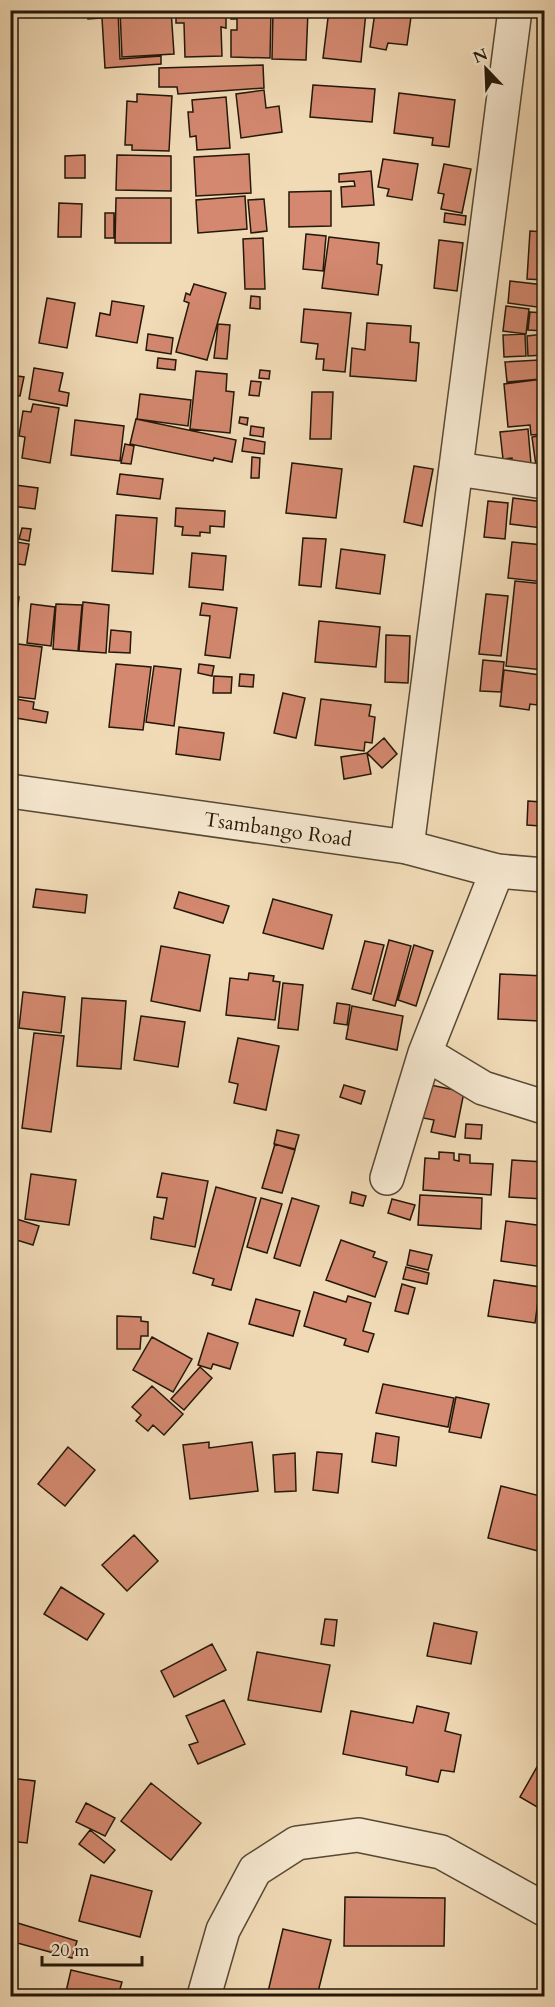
<svg xmlns="http://www.w3.org/2000/svg" width="555" height="2007" font-family="Cardo,serif">
	<style>
		.building { fill: #d3886f; stroke: #241809; stroke-width: 1.5 }
		.lines { fill: none; stroke-linecap: round; stroke-linejoin: round }
		.minor-casing { stroke: #574934; stroke-width: 36 }
		.tertiary-casing { stroke: #574934; stroke-width: 36 }
		.minor { stroke: #f6e8d0; stroke-width: 33 }
		.tertiary { stroke: #f6e8d0; stroke-width: 33 }
		.labels { text-anchor: middle; stroke-width: 6; stroke-linejoin: round; paint-order: stroke }
		.street-label { font-size: 20px; fill: #241809; stroke: #f6e8d0 }
	</style>
	<rect width="100%" height="100%" fill="#f1dbb7"/>
	<filter id="stains"><feTurbulence type="fractalNoise" baseFrequency=".00333" numOctaves="4"/><feColorMatrix values="0 0 0 0 .2 0 0 0 0 .09 0 0 0 0 .02 0 0 0 .5 -.17"/></filter>
	<radialGradient id="worn" r=".72"><stop offset=".6" stop-color="#630" stop-opacity="0"/><stop offset="1" stop-color="#630" stop-opacity=".3"/></radialGradient>
	<path class="building" d="M88 10H118L120 59 161 56V64L105 68 102 18 88 19Z
		M120 10H171L174 54 122 57Z
		M176 10H226V28L221 27 222 56 185 57 184 23H176Z
		M232 10H271L270 58 231 57V30H237V19H231Z
		M273 10H327L308 11 306 60 272 59Z
		M329 10 366 12 361 62 323 58Z
		M375 12 411 17 407 45 388 43 386 50 370 47Z
		M263 65 264 88 178 94 177 87H159V68Z
		M313 85 375 89 372 122 310 117Z
		M264 90 266 108 279 106 282 132 241 138 236 94Z
		M399 93 455 100 449 147 432 145 433 138 394 133Z
		M137 94 172 96 169 151 132 150V145H125L127 101 137 102Z
		M226 97 230 148 197 150 196 136 190 137 188 112H193L192 100Z
		M249 154 251 193 196 196 194 157Z
		M85 155V178H65V156Z
		M117 155 171 156V191L116 190Z
		M383 159 418 164 412 200 387 196 389 189 378 187Z
		M444 164 471 169 462 213 441 209 444 194 438 193Z
		M371 171 374 205 342 207 341 187 355 186 354 181 339 182V174Z
		M331 191V226L289 227V192Z
		M245 196 247 229 198 233 196 200Z
		M116 198H171V243H115Z
		M264 199 267 231 251 233 248 200Z
		M59 203 82 204 81 237H58Z
		M105 213H114V238H105Z
		M445 213 466 216 465 225 444 222Z
		M530 231 544 232V280L527 279Z
		M306 234 326 236 323 271 303 269Z
		M329 237 379 243 377 264 382 265 378 295 322 288Z
		M263 238 265 289H245L243 239Z
		M439 240 463 243 457 291 434 288Z
		M510 281 544 285V308L508 303Z
		M194 284 226 293 207 360 176 352 189 303 184 301 186 293 190 295Z
		M251 296 260 297V309L250 308Z
		M47 298 75 303 67 348 39 343Z
		M112 301 144 306 137 343 96 336 100 313 110 315Z
		M506 306 529 309 526 334 503 331Z
		M304 309 351 313 345 372 323 370 324 359H316L318 344 301 342Z
		M530 312 544 313V331L528 330Z
		M367 323 411 326 410 342 419 343 416 381 350 376 352 348 365 350Z
		M218 324 230 325 227 359 214 358Z
		M148 334 173 338 171 354 146 350Z
		M525 334 526 356 504 357 503 335Z
		M544 334V355L528 356 527 336Z
		M158 358 176 360 175 370 157 368Z
		M539 360 540 379 507 382 505 362Z
		M34 368 63 373 59 391 69 393 67 406 29 399Z
		M260 370 270 371 269 379 259 378Z
		M196 371 227 374 226 391 234 392 230 433 190 429Z
		M10 375 24 377 20 396 10 395Z
		M543 379 544 434 531 435 530 425 508 427 504 384Z
		M251 381 261 382 259 396 249 395Z
		M312 392H333L331 439H310Z
		M140 394 191 400 188 426 137 419Z
		M33 404 59 408 50 463 22 458 25 437 19 436 23 411 31 412Z
		M240 417 248 418 247 425 239 423Z
		M136 419 236 440 232 462 214 458 213 461 130 444Z
		M75 420 124 426 120 461 71 455Z
		M251 426 264 428 263 437 250 435Z
		M528 429 531 464 512 465V458L503 459 500 432Z
		M544 435V465L536 466 532 437Z
		M244 438 265 442 264 454 242 451Z
		M125 444 134 446 131 464 121 463Z
		M252 457 260 458 259 478H251Z
		M292 463 342 469 336 518 286 513Z
		M414 466 433 469 422 526 404 522Z
		M120 474 163 479 160 499 117 494Z
		M15 485 38 488 35 509 12 506Z
		M513 498 544 502 542 528 510 524Z
		M488 501 508 503 505 539 484 537Z
		M176 508 225 511 224 527 210 526V533L200 532V536L182 535 183 527 175 526Z
		M116 515 157 518 153 574 112 571Z
		M22 528 31 529 29 541 19 539Z
		M303 538 326 539 321 587 299 585Z
		M10 541 29 544 25 565 10 563Z
		M512 542 544 545V582L508 578Z
		M341 549 385 555 380 594 336 588Z
		M192 553 226 556 223 590 189 587Z
		M515 581 544 584 543 670 506 666Z
		M486 594 508 596 501 656 479 654Z
		M10 596 19 597 14 637 10 636Z
		M83 602 109 605 106 653 79 651Z
		M202 603 237 608 230 658 205 655 210 616 200 615Z
		M31 604 55 607 51 646 27 643Z
		M56 604 82 605 78 651 53 649Z
		M319 621 380 627 376 667 315 662Z
		M111 630 131 632 130 653 109 652Z
		M386 635 410 636 408 683 385 682Z
		M10 643 42 647 35 699 10 696Z
		M483 660 504 662 501 692 480 691Z
		M116 664 151 667 143 730 109 727Z
		M199 664 214 666 212 676 198 673Z
		M154 666 181 669 174 726 146 722Z
		M504 670 540 675 537 705 530 704 529 710 500 706Z
		M240 674 254 675 253 687 239 686Z
		M214 676 232 677 231 693H213Z
		M543 677H544V709L541 708Z
		M283 693 305 698 296 738 274 733Z
		M10 698 34 702 33 709 48 712 46 723 10 717Z
		M321 699 371 705 369 716 375 717 372 743 365 742 364 751 315 745Z
		M179 727 224 733 220 760 176 754Z
		M384 738 397 754 382 768 367 753Z
		M367 753 371 774 344 779 341 757Z
		M528 801 541 802 540 826 527 825Z
		M36 889 87 895 85 913 33 907Z
		M179 892 229 906 223 923 174 908Z
		M273 899 332 915 323 949 263 933Z
		M389 940 411 946 395 1006 373 1000Z
		M365 941 384 945 371 994 352 989Z
		M414 945 433 951 416 1006 398 1000Z
		M161 946 210 955 200 1011 151 1001Z
		M249 973 274 976 273 981 280 982 275 1020 226 1015 230 978 248 980Z
		M500 974 544 976V997H541L540 1021 498 1019Z
		M283 983 303 985 298 1030 278 1028Z
		M23 992 65 997 61 1033 19 1028Z
		M82 998 126 1001 121 1069 77 1066Z
		M337 1003 350 1005 347 1025 334 1023Z
		M352 1006 403 1016 397 1050 346 1039Z
		M141 1016 185 1022 178 1067 134 1060Z
		M34 1033 64 1036 51 1132 22 1128Z
		M238 1038 279 1046 266 1110 234 1103 238 1084 229 1082Z
		M426 1084 464 1092 455 1137 431 1132 434 1120 418 1117Z
		M344 1085 365 1091 361 1104 340 1097Z
		M466 1124 482 1125 481 1139 465 1138Z
		M277 1130 299 1135 295 1149 274 1144Z
		M275 1144 295 1150 282 1193 262 1188Z
		M439 1152 454 1153V1160L459 1161V1154L470 1155V1163L493 1164 491 1195 423 1190 425 1158 439 1159Z
		M512 1160 544 1162V1199L509 1197Z
		M162 1173 208 1181 195 1247 151 1239 154 1217 163 1219 167 1198 157 1197Z
		M31 1174 76 1180 69 1225 25 1219Z
		M216 1187 256 1198 231 1290 212 1285 214 1279 193 1273Z
		M352 1192 366 1196 363 1206 350 1203Z
		M420 1195 482 1198 481 1229 418 1225Z
		M261 1198 282 1204 267 1253 247 1247Z
		M292 1198 319 1206 300 1266 274 1258Z
		M392 1199 415 1205 410 1220 388 1213Z
		M10 1217 39 1226 33 1245 10 1238Z
		M506 1221 544 1226 543 1267 501 1261Z
		M341 1240 375 1252 373 1257 387 1262 375 1297 326 1280Z
		M410 1250 432 1255 428 1270 407 1265Z
		M406 1267 429 1273 427 1284 403 1279Z
		M494 1280 540 1287 535 1323 488 1316Z
		M402 1284 415 1288 408 1314 395 1311Z
		M314 1292 346 1302 348 1296 371 1303 363 1331 374 1334 368 1352 344 1345 346 1339 304 1326Z
		M256 1299 300 1311 293 1336 249 1324Z
		M117 1316 141 1317V1321L148 1322V1336H141L140 1349H117Z
		M208 1333 238 1343 230 1369 213 1364 211 1369 198 1365Z
		M152 1337 192 1359 173 1392 133 1370Z
		M200 1367 212 1378 184 1410 171 1399Z
		M383 1384 454 1398 448 1427 376 1413Z
		M152 1386 183 1414 164 1435 153 1425 148 1431 136 1421 141 1415 132 1407Z
		M456 1397 489 1404 481 1438 449 1432Z
		M376 1433 399 1437 396 1466 372 1462Z
		M209 1442V1448L252 1442 258 1491 190 1499 183 1445Z
		M68 1447 95 1470 65 1506 38 1484Z
		M317 1452 342 1454 338 1493 313 1490Z
		M295 1453 296 1491 275 1492 273 1455Z
		M501 1486 544 1497 542 1552 488 1538Z
		M134 1535 158 1561 127 1591 102 1565Z
		M61 1587 104 1614 87 1640 44 1614Z
		M325 1619 337 1620 334 1646 321 1644Z
		M434 1623 477 1632 471 1664 427 1656Z
		M212 1644 226 1670 174 1697 161 1671Z
		M257 1652 330 1665 321 1712 248 1700Z
		M224 1700 245 1744 198 1764 189 1745 198 1742 186 1716Z
		M417 1706 449 1713 445 1731 461 1735 454 1772 441 1770 438 1782 406 1775 407 1767 343 1754 351 1711 413 1723Z
		M542 1758 544 1760V1811L520 1797Z
		M10 1778 35 1781 27 1843 10 1841Z
		M151 1783 201 1823 171 1860 121 1821Z
		M86 1803 115 1818 105 1836 76 1822Z
		M90 1830 115 1850 104 1863 79 1844Z
		M91 1875 152 1891 140 1937 79 1921Z
		M345 1897 445 1898 444 1946H344Z
		M11 1921 77 1941 72 1958 10 1941Z
		M283 1929 331 1940 317 1996H267Z
		M71 1970 122 1982 118 1996H65Z"/>
	<g class="lines">
		<g class="minor-casing">
			<path id="minor" d="M457 469 544 482
				M407 847 515 10
				M425 1053 483 1088 544 1107
				M387 1178 425 1053 497 871
				M204 1996 223 1930 255 1870 297 1843 358 1835 441 1852 544 1909"/>
		</g>
		<g class="tertiary-casing">
			<path id="tertiary" d="M10 791 407 847 497 871 544 875"/>
		</g>
		<use href="#minor" class="minor"/>
		<use href="#tertiary" class="tertiary"/>
	</g>
	<g class="labels">
		<g class="street-label">
			<text transform="translate(278 829) rotate(8)" y="7">Tsambango Road</text>
		</g>
	</g>
	<rect width="555" height="2007" fill="none" stroke="#f1dbb7" stroke-width="36"/>
	<rect x="12" y="12" width="531" height="1983" fill="none" stroke="#241809" stroke-width="3"/>
	<rect x="18" y="18" width="519" height="1971" fill="none" stroke="#241809" stroke-width="1.5"/>
	<g transform="translate(486 69) rotate(337)" stroke="#f6e8d0" stroke-width="4.5" paint-order="stroke">
	<path d="M0-4.5L10 22L0 15L-10 22Z" fill="#241809"/>
	<text y="-9" font-size="16" font-weight="bold" text-anchor="middle" fill="#241809">N</text>
	</g>
	<path d="M42 1956v9h100v-9" fill="none" stroke="#241809" stroke-width="3"/>
	<text x="51" y="1956" font-size="18" fill="#241809" stroke="#f6e8d0" stroke-width="4.5" paint-order="stroke">20 m</text>
	<rect width="100%" height="100%" filter="url(#stains)"/>
	<rect width="100%" height="100%" fill="url(#worn)"/>
</svg>
